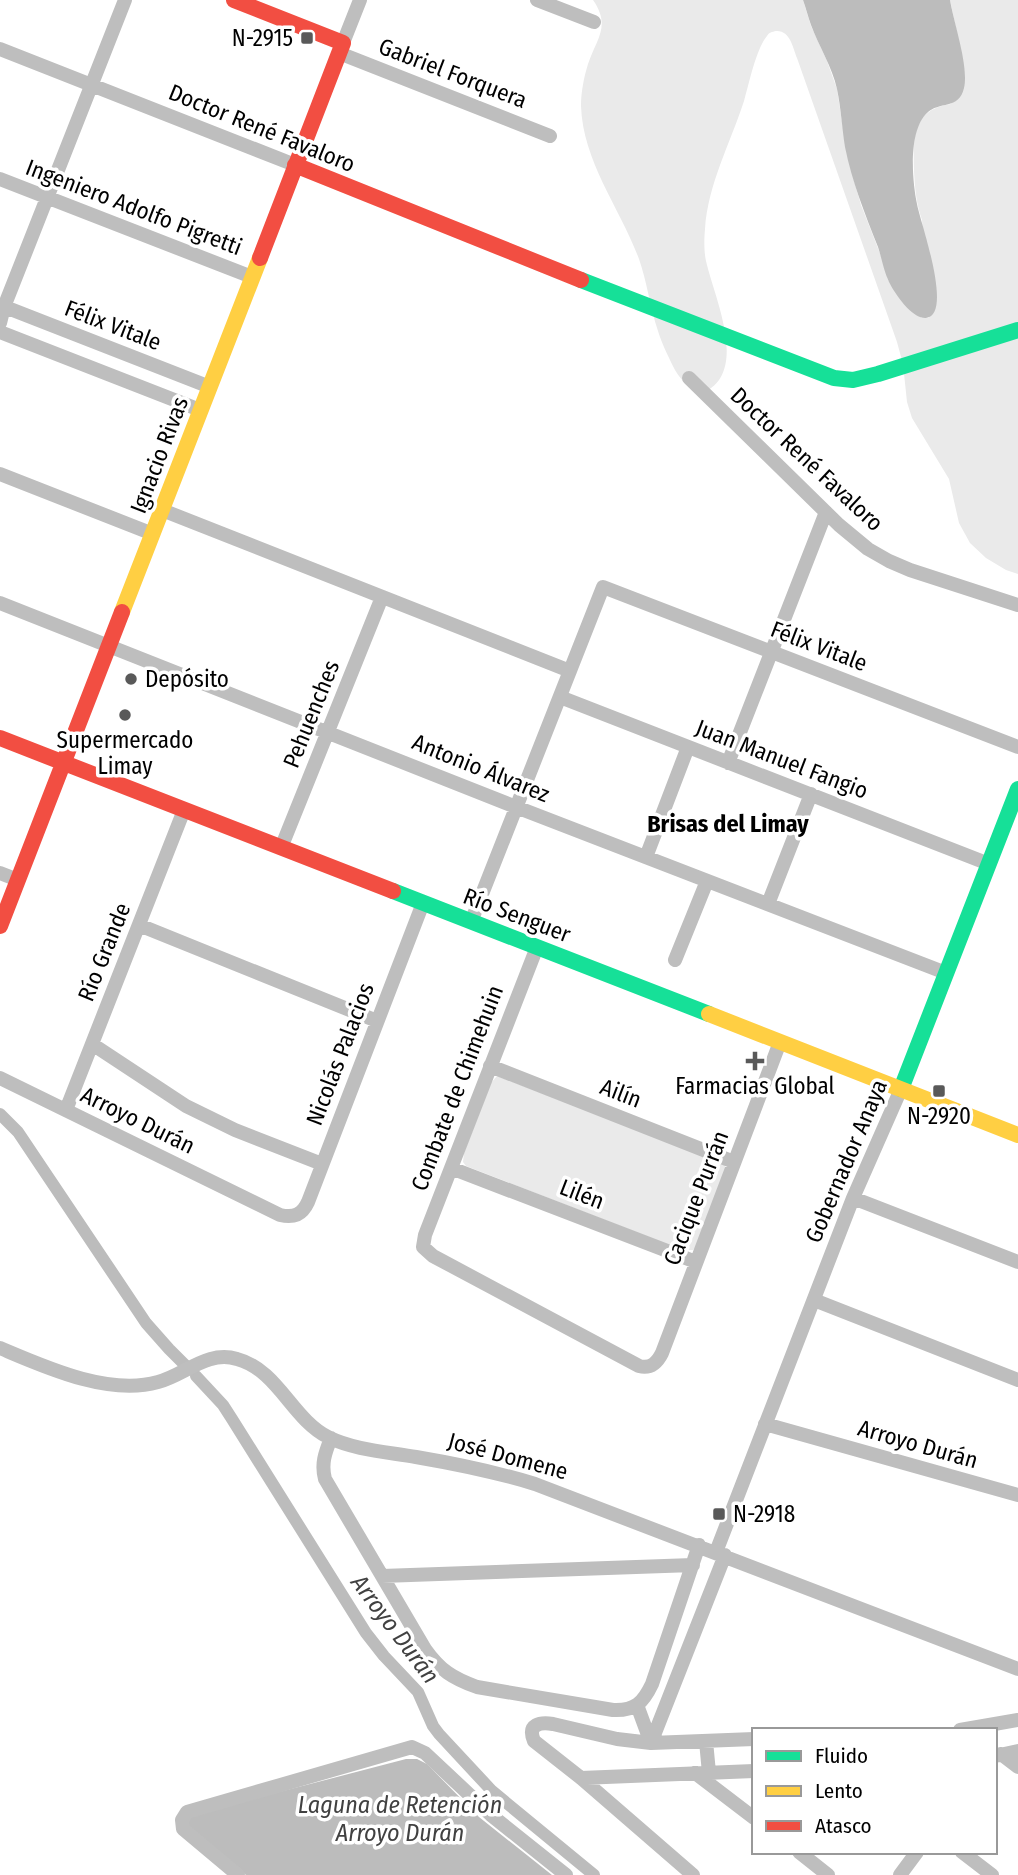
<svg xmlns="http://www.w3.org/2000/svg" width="1018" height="1875" font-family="'Fira Sans Condensed',sans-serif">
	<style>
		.green { fill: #eaeaea }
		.water { fill: #bcbcbc }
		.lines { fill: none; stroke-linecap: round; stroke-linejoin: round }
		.canal { stroke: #bcbcbc; stroke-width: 12 }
		.street { stroke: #bebebe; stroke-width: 14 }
		.fast { stroke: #16e098; stroke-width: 16 }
		.slow { stroke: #ffcf43; stroke-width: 16 }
		.jam { stroke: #f24e42; stroke-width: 16 }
		.poi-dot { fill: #595959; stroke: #fff; stroke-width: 2.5 }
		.labels { text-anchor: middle; stroke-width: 7; stroke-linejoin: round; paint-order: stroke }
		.poi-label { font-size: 23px; fill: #000; stroke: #fff }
		.street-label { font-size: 23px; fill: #000; stroke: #fff }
		.neighbourhood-label { font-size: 24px; font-weight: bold; fill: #000; stroke: #fff }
		.water-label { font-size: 24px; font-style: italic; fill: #414141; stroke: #fff }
	</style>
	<rect width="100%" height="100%" fill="#fff"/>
	<path class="green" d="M593 0H803L811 26 827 61 837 89 846 148 853 177 861 205 883 261 888 280 914 313 922 318H929L922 220C916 203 915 188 914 171 913 139 912 109 951 104L963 61 950 0H1018V574L1006 570 986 558 970 543 959 523 949 479 912 418 907 402 903 364 897 342 797 58C793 48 790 30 776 31 772 32 769 32 767 36 756 49 749 84 744 101 730 144 708 184 705 229 704 239 704 252 706 261 714 297 750 372 703 393 690 389 682 382 675 370 669 358 662 344 658 331 650 307 647 282 639 259 620 208 583 162 581 106 581 92 584 77 588 64 597 38 611 26 593 0Z
		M497 1076 721 1162 725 1166 726 1171 696 1247 693 1250H682L466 1166 463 1162 464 1153 491 1083Z"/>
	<path class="water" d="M803 0H950C954 24 969 66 964 88 959 110 939 101 927 113 908 131 912 180 917 204 920 221 954 315 926 318 912 319 895 294 889 282 884 272 882 259 878 247 865 214 852 182 845 147 842 128 841 108 837 89 832 66 819 47 811 25 808 17 806 8 803 0Z
		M406 1759H417L427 1764 479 1817 552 1875H246L188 1828 189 1817 195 1814Z"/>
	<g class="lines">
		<path class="canal" d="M0 1114 18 1132 146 1323 169 1349 185 1365
			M196 1376 223 1405 232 1419 366 1633 384 1656 418 1692 433 1726 439 1734 492 1791 594 1875"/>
		<path class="street" d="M537 0 594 22
			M343 43 360 0
			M0 49 295 165
			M339 53 550 136
			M0 179 252 277
			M0 305 210 387
			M0 323 4 307 125 0
			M0 332 200 410
			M689 378 839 525 868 549 889 561 910 570 1018 605
			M0 474 153 534
			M162 510 570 671
			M0 603 516 807 946 973
			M560 697 989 864
			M728 763 826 512
			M281 848 382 597
			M646 857 688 747
			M0 873 18 880
			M768 904 811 794
			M471 922 603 587 1018 747
			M139 925 377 1021
			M537 947 425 1235 423 1247 433 1256 639 1366C651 1369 657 1363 662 1353L780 1042
			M675 960 707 881
			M92 1044 186 1106 235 1130 322 1164
			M490 1066 734 1162
			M0 1078 280 1215C294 1218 302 1215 308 1202L423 903
			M66 1110 184 810
			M451 1168 696 1262
			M853 1198 1018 1262
			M814 1300 1018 1380
			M0 1348C45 1367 108 1396 158 1382 185 1375 207 1350 237 1359 278 1370 292 1419 328 1437 354 1450 388 1452 416 1457 457 1464 496 1472 535 1484L1018 1669
			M765 1424 1018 1495
			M331 1438C325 1453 321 1464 325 1479L425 1649C440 1670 452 1678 477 1687L613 1710C635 1711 643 1703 652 1684L699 1545
			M716 1552 853 1198 901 1089
			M382 1576 693 1565
			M637 1705 651 1743
			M960 1730 1018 1720
			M706 1741 709 1773
			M651 1743 725 1555
			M1001 1754 1018 1767
			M995 1756 1018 1751
			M695 1773 754 1818
			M581 1778 754 1771
			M799 1852 828 1875
			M962 1852 992 1875
			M238 1875 183 1829 182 1820 187 1812 412 1747 425 1753 491 1815 566 1875
			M693 1875 581 1778 534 1741C527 1724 540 1722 553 1724L617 1739 651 1743 754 1739
			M900 1875 917 1852"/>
		<path class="fast" d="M581 280 834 378 853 380 878 374 1018 330
			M393 891 709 1014
			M901 1089 1018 789"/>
		<path class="slow" d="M122 612 260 258
			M709 1014 1018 1135"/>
		<path class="jam" d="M234 0 343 43 260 258
			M295 165 581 280
			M0 738 393 891
			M0 926 122 612"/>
	</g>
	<g class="poi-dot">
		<rect x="300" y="31" width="14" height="14" rx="3.5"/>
		<circle cx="131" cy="679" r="7"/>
		<circle cx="125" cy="715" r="7"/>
		<path d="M751.5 1050.5h7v7h7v7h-7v7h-7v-7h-7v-7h7z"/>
		<rect x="932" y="1084" width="14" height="14" rx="3.5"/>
		<rect x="712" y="1507" width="14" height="14" rx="3.5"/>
	</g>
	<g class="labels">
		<g class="poi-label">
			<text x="293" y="46" text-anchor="end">N-2915</text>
			<text x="145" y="687" text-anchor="start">Depósito</text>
			<text x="125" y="748">Supermercado<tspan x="125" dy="26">Limay</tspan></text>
			<text x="755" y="1094">Farmacias Global</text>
			<text x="939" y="1124">N-2920</text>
			<text x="733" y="1522" text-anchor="start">N-2918</text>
		</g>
		<g class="street-label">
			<text transform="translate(453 73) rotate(21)" y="8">Gabriel Forquera</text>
			<text transform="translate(262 128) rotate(22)" y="8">Doctor René Favaloro</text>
			<text transform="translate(134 207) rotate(21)" y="8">Ingeniero Adolfo Pigretti</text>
			<text transform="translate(113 325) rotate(21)" y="8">Félix Vitale</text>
			<text transform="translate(159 455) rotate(-69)" y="8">Ignacio Rivas</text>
			<text transform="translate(807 459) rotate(43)" y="8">Doctor René Favaloro</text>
			<text transform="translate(819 646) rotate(21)" y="8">Félix Vitale</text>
			<text transform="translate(311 714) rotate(-68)" y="8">Pehuenches</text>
			<text transform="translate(782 759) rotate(21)" y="8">Juan Manuel Fangio</text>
			<text transform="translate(481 768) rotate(22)" y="8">Antonio Álvarez</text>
			<text transform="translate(517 915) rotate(21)" y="8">Río Senguer</text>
			<text transform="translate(104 952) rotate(-68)" y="8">Río Grande</text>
			<text transform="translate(340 1054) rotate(-69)" y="8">Nicolás Palacios</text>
			<text transform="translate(457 1088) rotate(-69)" y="8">Combate de Chimehuin</text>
			<text transform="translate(621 1093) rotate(21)" y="8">Ailín</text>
			<text transform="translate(138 1120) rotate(26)" y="8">Arroyo Durán</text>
			<text transform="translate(846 1161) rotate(-67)" y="8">Gobernador Anaya</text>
			<text transform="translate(582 1194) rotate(21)" y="8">Lilén</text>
			<text transform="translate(696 1198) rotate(-69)" y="8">Cacique Purrán</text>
			<text transform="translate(918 1444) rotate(16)" y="8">Arroyo Durán</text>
			<text transform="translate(508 1456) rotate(15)" y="8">José Domene</text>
		</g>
		<g class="neighbourhood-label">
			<text x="728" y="832">Brisas del Limay</text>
		</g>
		<g class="water-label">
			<text transform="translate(395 1629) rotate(53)" y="8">Arroyo Durán</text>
			<text x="400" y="1813">Laguna de Retención<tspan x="400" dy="28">Arroyo Durán</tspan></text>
		</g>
	</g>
	<rect x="752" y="1728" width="245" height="126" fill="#ffffff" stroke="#999999" stroke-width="2"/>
	<rect x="766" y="1751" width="35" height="10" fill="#16e098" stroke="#999999" stroke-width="2"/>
	<text x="815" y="1763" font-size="21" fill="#000000">Fluido</text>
	<rect x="766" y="1786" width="35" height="10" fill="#ffcf43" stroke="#999999" stroke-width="2"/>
	<text x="815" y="1798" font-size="21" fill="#000000">Lento</text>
	<rect x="766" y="1821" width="35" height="10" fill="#f24e42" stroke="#999999" stroke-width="2"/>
	<text x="815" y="1833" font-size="21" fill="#000000">Atasco</text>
</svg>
